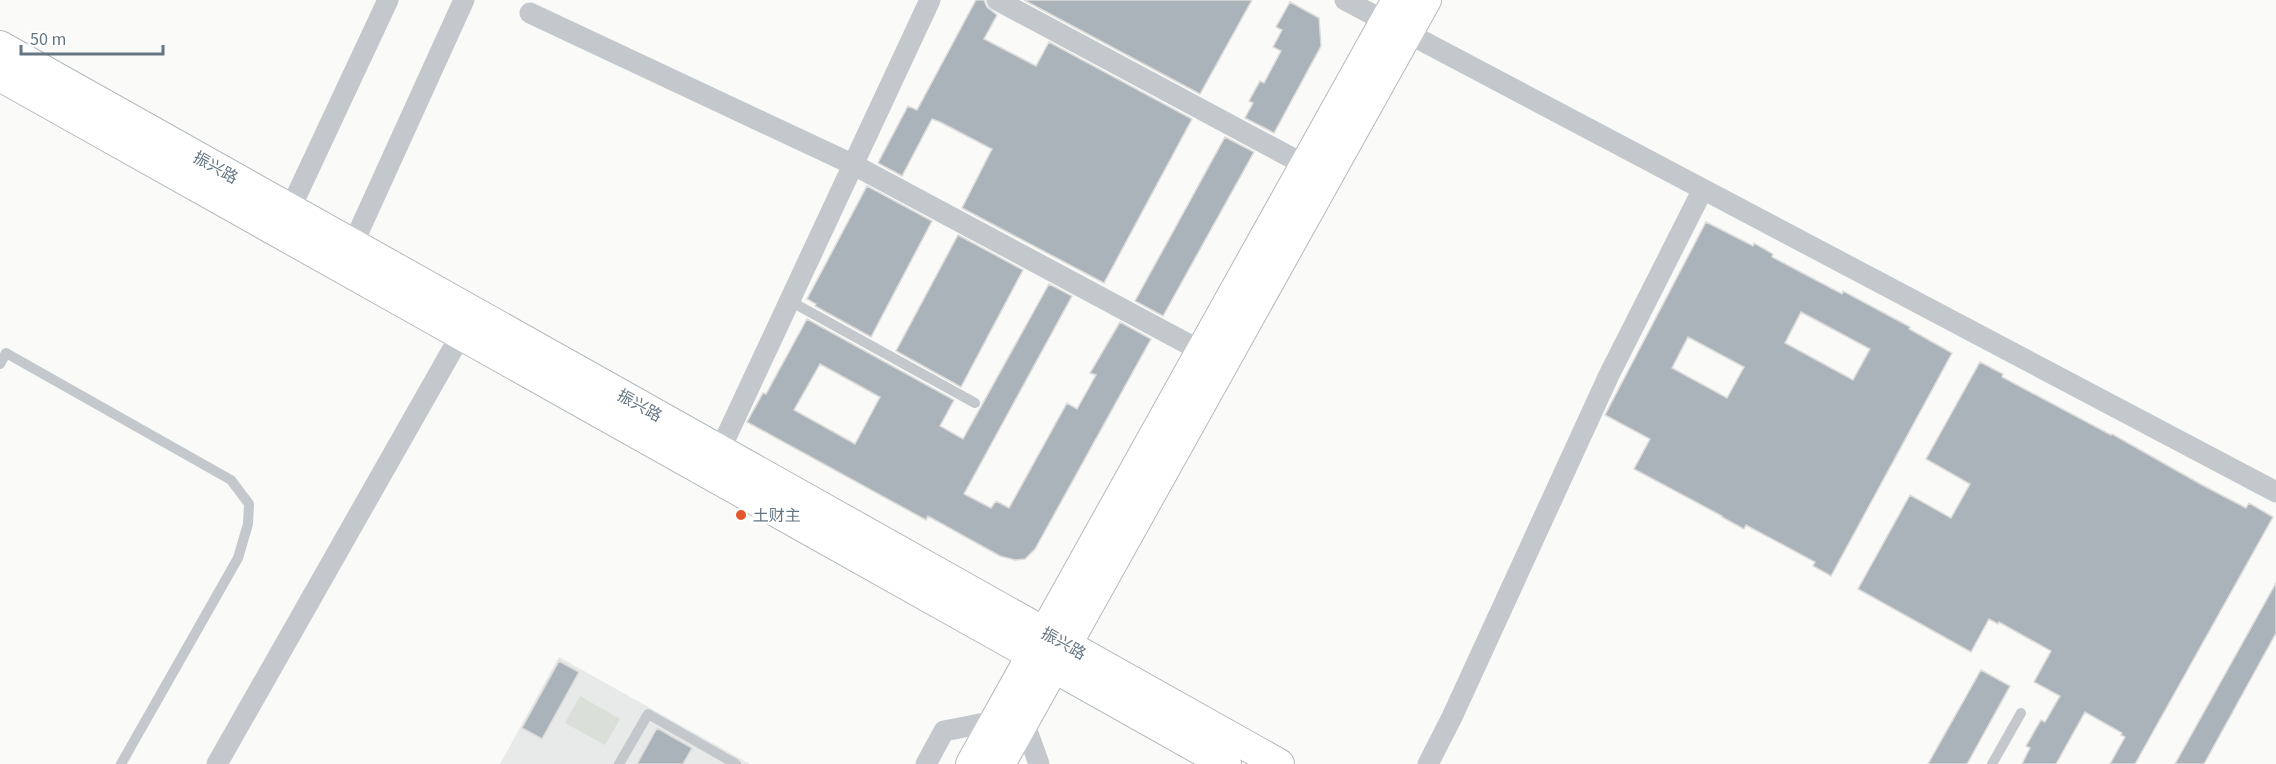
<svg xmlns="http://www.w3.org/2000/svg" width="2276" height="764" font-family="'Source Sans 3','Noto Sans SC',sans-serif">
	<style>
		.built { fill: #e8e9e9 }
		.green { fill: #dadfd7 }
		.building { fill: #aab3b9; stroke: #dcdcda; stroke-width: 1.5; fill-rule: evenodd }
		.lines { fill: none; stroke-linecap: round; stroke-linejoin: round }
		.secondary-casing { stroke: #b3babf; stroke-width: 32 }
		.lane { stroke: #c3c8cc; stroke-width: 10 }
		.street { stroke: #c3c8cc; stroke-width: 21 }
		.secondary { stroke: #fff; stroke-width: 30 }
		.poi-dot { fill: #e4572e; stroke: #fff; stroke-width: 2 }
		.labels { text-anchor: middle; stroke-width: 6; stroke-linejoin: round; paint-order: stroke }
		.street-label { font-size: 16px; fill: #657683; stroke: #fff }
		.poi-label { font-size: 16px; fill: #657683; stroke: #fff; text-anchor: start }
	</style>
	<rect width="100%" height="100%" fill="#fafaf8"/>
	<path class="built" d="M559 657 750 764H500Z"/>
	<path class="green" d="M580 696 620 719 605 745 565 723Z"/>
	<path class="building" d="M976 0H984L987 7 997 15 984 39 1036 66 1049 42 1192 119 1104 283 962 208 992 149 940 122 932 119 902 176 878 163 908 106 917 110Z
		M1024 0H1252L1200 94Z
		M1290 2 1319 18 1321 46 1274 133 1245 118 1253 103 1249 101 1260 81 1264 83 1281 51 1273 47 1282 30 1276 27Z
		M1225 137 1254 152 1163 316 1135 301Z
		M867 186 932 221 871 337 815 306 816 304 807 299Z
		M1706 222 1753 246 1754 243 1773 254 1772 257 1842 294 1843 291 1882 312 1910 327 1909 329 1952 353 1831 576 1813 566 1815 562 1746 525 1744 529 1722 517V516L1634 469 1650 439 1605 415ZM1801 312 1870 349 1853 380 1785 343ZM1688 337 1744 367 1727 398 1672 368Z
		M958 235 1023 270 961 387 896 351Z
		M1049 284 1072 296 964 494 991 508 996 501 1009 508 1067 403 1077 409 1096 375 1090 373 1120 322 1151 339 1035 549 1025 559 1015 560 1000 556 928 516 926 520 747 422 763 393 766 394 807 319 954 400 940 426 963 439ZM820 364 880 397 855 444 794 410Z
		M1980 362 2003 374 2002 377 2111 435 2112 434 2202 485 2246 508 2249 503 2273 517 2135 764H2110L2125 737 2121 735 2122 733 2085 712 2056 764H2022L2030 748 2026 746 2041 720 2045 722 2060 696 2034 682 2051 651 1999 622 1998 624 1989 619 1971 652 1858 589 1910 495 1951 518 1970 484 1926 459Z
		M2276 583V633L2204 764H2175Z
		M559 661 579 672 542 739 522 728Z
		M1981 670 2010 686 1967 764H1928Z
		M657 728 692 748 683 764H637Z"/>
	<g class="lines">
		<g class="secondary-casing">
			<path id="secondary" d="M0 46 1279 764
				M0 76 1226 764
				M971 764 1397 0
				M1000 764 1426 0"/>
		</g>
		<path class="lane" d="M790 301 975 403
			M0 364 6 353 231 480 249 504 248 524 238 558 121 764
			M619 764 648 714 736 764
			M1992 764 2021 713"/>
		<path class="street" d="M997 0 1305 165
			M1345 0 2276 492
			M530 13 854 165 1201 351
			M292 205 388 0
			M353 244 464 0
			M720 450 930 0
			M1024 722 1039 764
			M217 764 467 324
			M926 764 944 731 995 721
			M1428 764 1452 717 1609 375 1703 189"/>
		<use href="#secondary" class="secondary"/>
	</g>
	<circle class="poi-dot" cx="741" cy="515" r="6"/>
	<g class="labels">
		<g class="street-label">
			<text transform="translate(216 167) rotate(29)" y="6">振兴路</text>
			<text transform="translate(640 405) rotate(29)" y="6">振兴路</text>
			<text transform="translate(1064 643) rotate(29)" y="6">振兴路</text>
		</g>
		<g class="poi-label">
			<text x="753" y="521">土财主</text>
		</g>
	</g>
	<path d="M21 45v9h142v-9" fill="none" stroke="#657683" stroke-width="3"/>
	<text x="30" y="45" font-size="18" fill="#657683" stroke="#ffffff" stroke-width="4.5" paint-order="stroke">50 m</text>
</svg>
